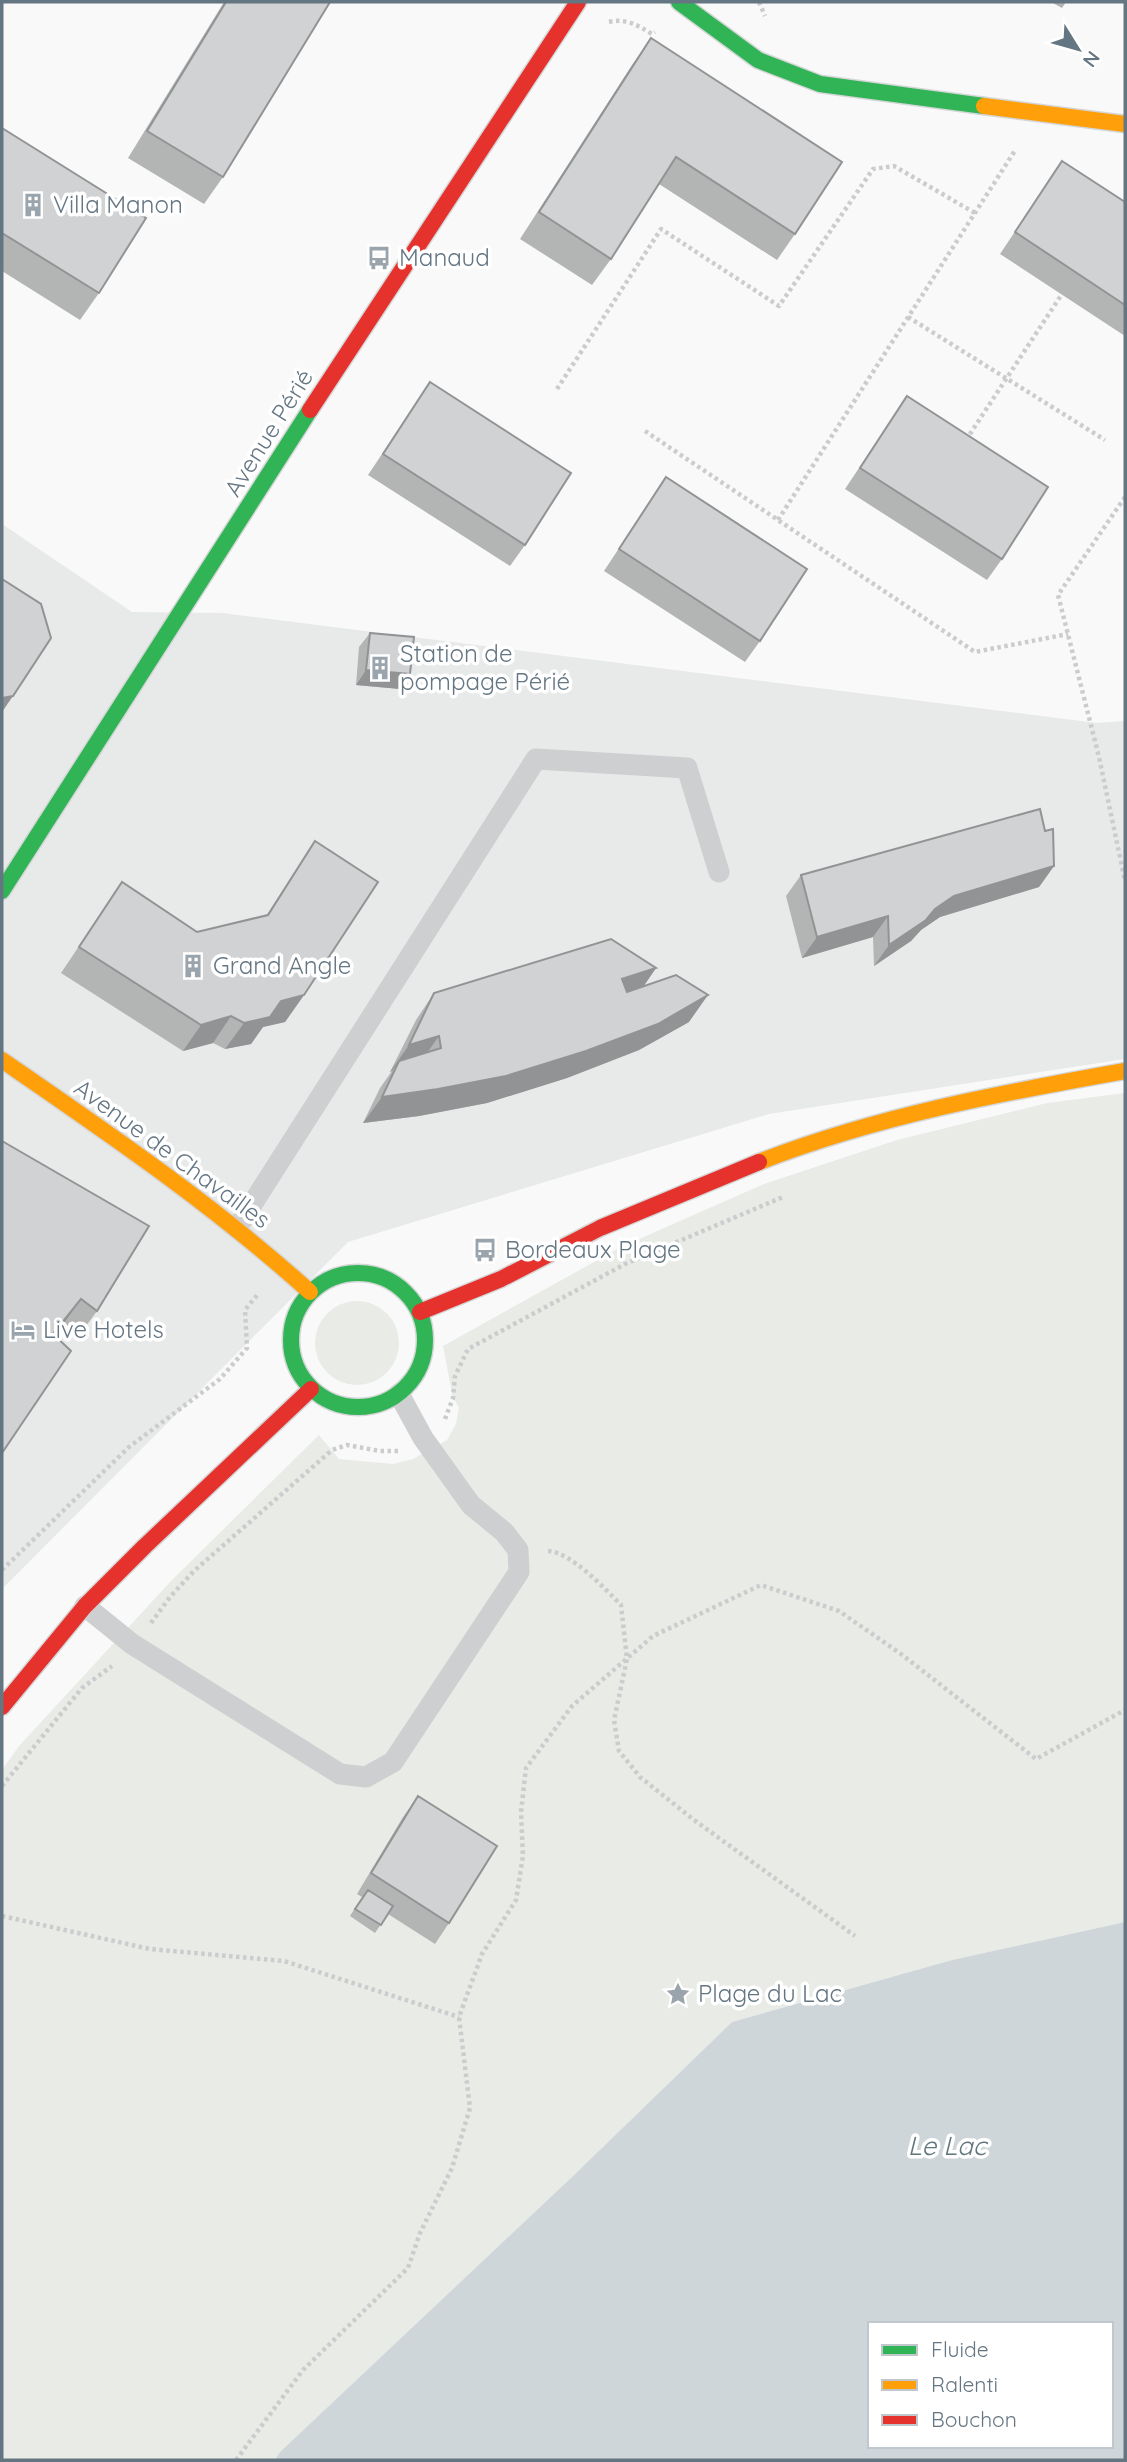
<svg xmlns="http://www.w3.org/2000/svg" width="1127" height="2462" font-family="Quicksand,sans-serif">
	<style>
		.built { fill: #e8e9e9 }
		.green { fill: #e8ebe6 }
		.water { fill: #ced6d9; fill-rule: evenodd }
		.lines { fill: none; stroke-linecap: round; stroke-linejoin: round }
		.fast-casing { stroke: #d5d6d7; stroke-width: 19 }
		.slow-casing { stroke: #d5d6d7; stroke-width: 19 }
		.jam-casing { stroke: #d5d6d7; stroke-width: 19 }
		.path { stroke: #cbcccd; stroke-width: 4.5; stroke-dasharray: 3.5 3.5; stroke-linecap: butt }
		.lane { stroke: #cecfd0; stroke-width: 21 }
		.fast { stroke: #30b455; stroke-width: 16 }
		.slow { stroke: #ff9f0a; stroke-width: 16 }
		.jam { stroke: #e5322d; stroke-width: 16 }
		.wall { fill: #b3b5b5 }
		.shaded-wall { fill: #929394 }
		.building { fill: #d0d2d3; stroke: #929394; stroke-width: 2 }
		.labels { text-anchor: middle; stroke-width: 7; stroke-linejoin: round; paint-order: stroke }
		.poi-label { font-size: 24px; fill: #657683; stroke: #fff; text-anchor: start }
		.street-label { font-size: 24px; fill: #657683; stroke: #fff }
		.water-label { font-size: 26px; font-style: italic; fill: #60757c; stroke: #fff }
	</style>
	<rect width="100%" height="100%" fill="#f9f9f9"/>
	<path class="built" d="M2 524 132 612 222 613 1097 723 1125 721V1059L769 1114 348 1242 2 1589Z"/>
	<path class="green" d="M1125 1093V1922L952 1960 732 2022 573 2176 280 2452 275 2460H2V1770L19 1746 171 1581 319 1435 339 1459 393 1464 413 1459 447 1440 456 1424 459 1407 453 1398 443 1346 621 1247 764 1184 897 1140 1047 1103Z
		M315 1343a42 42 0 1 1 84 0a42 42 0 1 1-84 0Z"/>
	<path class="water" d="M1125 1922V2460H275L280 2452 573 2176 732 2022 952 1960ZM870 2324H1111V2446H870Z"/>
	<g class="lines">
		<g class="fast-casing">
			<path id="fast" d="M679 2 758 60 820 84 984 106
				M2 891 310 410
				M291 1340a67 67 0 1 1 134 0a67 67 0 1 1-134 0Z"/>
		</g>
		<g class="slow-casing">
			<path id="slow" d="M984 106 1125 124
				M2 1060C108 1133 214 1205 310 1292
				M759 1162C877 1116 1001 1093 1125 1071"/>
		</g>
		<g class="jam-casing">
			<path id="jam" d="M310 410 578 2
				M420 1312 501 1279 600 1228 759 1162
				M2 1707 85 1606 145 1546 311 1389"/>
		</g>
		<path class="path" d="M759 2 765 16
			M609 22C626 18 637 25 652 34L655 32
			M908 317 1105 440
			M557 389 661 229 779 306 873 169 894 166 975 213
			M645 431 975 652 1068 634
			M966 440 1062 294
			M1125 497 1058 595 1099 757 1125 881
			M778 520 1016 149
			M445 1419 453 1398 455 1376 468 1349 625 1264 783 1197
			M548 1551C571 1552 605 1589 621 1605L627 1659 614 1720 619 1751 640 1777 694 1820 855 1936
			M2 1570 129 1447 220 1379 247 1348 245 1310 258 1294
			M151 1623 170 1597 194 1571 332 1450 347 1445 380 1451H399
			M2 1786 82 1688 112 1666
			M2 1916 150 1949 284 1961 459 2017
			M236 2460 303 2370 408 2268 420 2233 452 2168 470 2108 459 2017 482 1954 516 1900 523 1856 521 1812 526 1768 572 1706 653 1636 761 1585 839 1611 901 1654 1036 1759 1125 1710"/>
		<path class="lane" d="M237 1228 536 759 687 768 719 872
			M85 1606 132 1644 340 1774 366 1777 393 1762 519 1572 518 1550 504 1532 471 1505 423 1438 399 1394"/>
		<use href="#fast" class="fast"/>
		<use href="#slow" class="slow"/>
		<use href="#jam" class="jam"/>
	</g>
	<path class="wall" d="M224 2H330L223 177 204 204 128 158Z
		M1051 2H1066L1062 8Z
		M651 38 795 234 777 260 659 184 611 259 592 285 520 239 632 65Z
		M2 128 99 293 80 320 2 271Z
		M1062 161 1125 202V336L1000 254Z
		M430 382 525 545 510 566 368 475Z
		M907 396 1002 559 987 580 845 489Z
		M666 477 760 641 745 662 604 571Z
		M370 633 400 689 356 685 359 647Z
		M315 841 304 995 285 1022 263 1027 251 1044 225 1049 213 1043 183 1051 61 973 122 882 197 932 266 916Z
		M1054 866 1039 887 940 917 921 930 911 941 874 966 873 937 802 958 786 896 801 875Z
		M656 968 644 986 689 1022 639 1050 567 1078 487 1103 419 1116 363 1123 380 1088 392 1071 390 1072 416 1020 434 993Z
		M2 1141 97 1311 78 1337 62 1326 54 1335Z
		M418 1796 449 1923 435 1944 388 1914 375 1933 350 1916 362 1897 357 1894 403 1817Z"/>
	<path class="shaded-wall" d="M366 670 410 674 400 689 356 685Z
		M13 696 2 712V698Z
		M1054 866 1039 887 940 917 921 930 911 941 874 966 889 945 935 909 954 896Z
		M888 916 873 937 802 958 817 937Z
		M656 968 638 994 604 1006 622 979Z
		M304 995 285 1022 263 1027 251 1044 225 1049 244 1023 281 1001Z
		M708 995 689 1022 639 1050 567 1078 487 1103 419 1116 363 1123 382 1097Z
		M231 1016 213 1043 183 1051 201 1025Z
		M439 1036 420 1063 399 1061 392 1071 390 1072 409 1045Z
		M81 1299 62 1326 34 1361 53 1334Z"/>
	<path class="building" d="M226 2H330L223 177 147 131Z
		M651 38 842 162 795 234 676 157 611 259 539 212Z
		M2 128 146 218 99 293 2 233Z
		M1062 161 1125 202V305L1015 232Z
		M430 382 571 473 525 545 383 454Z
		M907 396 1048 487 1002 559 860 468Z
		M666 477 807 569 760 641 619 549Z
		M2 579 41 604 51 638 13 696 2 698Z
		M370 633 414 637 410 674 366 670Z
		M1040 809 1045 831 1053 829 1054 866 954 896 935 909 926 920 889 945 888 916 817 937 801 875Z
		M315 841 378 882 304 995 281 1001 270 1017 244 1023 231 1016 201 1025 79 947 122 882 197 932 268 915Z
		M611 939 656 968 622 979 627 992 676 975 708 995 658 1024 586 1051 506 1076 438 1089 382 1097 399 1061 441 1048 439 1036 409 1045 434 993Z
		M2 1141 149 1226 97 1311 81 1299 53 1334 71 1351 2 1453Z
		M418 1796 497 1846 449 1923 371 1873Z
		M368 1890 393 1906 381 1925 355 1909Z"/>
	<defs>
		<g id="building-bare" transform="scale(1.89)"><path d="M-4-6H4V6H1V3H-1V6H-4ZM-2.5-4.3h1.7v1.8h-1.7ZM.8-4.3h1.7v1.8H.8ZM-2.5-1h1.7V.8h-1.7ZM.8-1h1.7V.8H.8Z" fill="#99a4ac" stroke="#fff" stroke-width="2.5" paint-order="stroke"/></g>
		<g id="bus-bare" transform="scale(1.89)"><path d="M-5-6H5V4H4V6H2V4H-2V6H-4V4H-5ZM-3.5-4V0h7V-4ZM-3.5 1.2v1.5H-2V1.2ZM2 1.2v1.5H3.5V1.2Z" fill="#99a4ac" stroke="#fff" stroke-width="2.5" paint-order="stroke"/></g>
		<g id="hotel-bare" transform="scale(1.89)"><path d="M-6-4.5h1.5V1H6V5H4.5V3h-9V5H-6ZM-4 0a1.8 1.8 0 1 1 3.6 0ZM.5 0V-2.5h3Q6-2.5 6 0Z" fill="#99a4ac" stroke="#fff" stroke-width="2.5" paint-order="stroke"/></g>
		<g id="sight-bare" transform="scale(1.89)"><path d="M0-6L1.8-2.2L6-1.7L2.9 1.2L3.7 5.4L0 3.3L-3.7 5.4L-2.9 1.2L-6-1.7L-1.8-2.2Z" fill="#99a4ac" stroke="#fff" stroke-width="2.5" paint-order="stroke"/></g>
	</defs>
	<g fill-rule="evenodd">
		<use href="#building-bare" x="33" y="205"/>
		<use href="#bus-bare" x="379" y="258"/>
		<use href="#building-bare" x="380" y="668"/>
		<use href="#building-bare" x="193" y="966"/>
		<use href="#bus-bare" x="485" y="1250"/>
		<use href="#hotel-bare" x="23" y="1330"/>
		<use href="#sight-bare" x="678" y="1994"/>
	</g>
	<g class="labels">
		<g class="poi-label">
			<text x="53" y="213">Villa Manon</text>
			<text x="399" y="266">Manaud</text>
			<text x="400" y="662">Station de<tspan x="400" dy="28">pompage Périé</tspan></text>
			<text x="213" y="974">Grand Angle</text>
			<text x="505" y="1258">Bordeaux Plage</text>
			<text x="43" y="1338">Live Hotels</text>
			<text x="698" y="2002">Plage du Lac</text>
		</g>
		<g class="street-label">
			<text transform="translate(269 433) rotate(-58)" y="8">Avenue Périé</text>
			<text transform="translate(172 1154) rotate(36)" y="8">Avenue de Chavailles</text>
		</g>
		<g class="water-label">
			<text x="947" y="2155">Le Lac</text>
		</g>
	</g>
	<rect width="1127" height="2462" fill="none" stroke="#657683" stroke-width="7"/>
	<rect x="868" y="2322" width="245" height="126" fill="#ffffff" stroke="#c1c8cd" stroke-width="2"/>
	<rect x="882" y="2345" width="35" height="10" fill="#30b455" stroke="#c1c8cd" stroke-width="2"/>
	<text x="931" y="2357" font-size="21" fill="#657683">Fluide</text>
	<rect x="882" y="2380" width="35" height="10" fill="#ff9f0a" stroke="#c1c8cd" stroke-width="2"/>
	<text x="931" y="2392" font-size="21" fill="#657683">Ralenti</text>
	<rect x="882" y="2415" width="35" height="10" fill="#e5322d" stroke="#c1c8cd" stroke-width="2"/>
	<text x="931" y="2427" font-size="21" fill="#657683">Bouchon</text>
	<g transform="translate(1078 49) rotate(127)" stroke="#ffffff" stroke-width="5" paint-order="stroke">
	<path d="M0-5L12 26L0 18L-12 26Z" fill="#657683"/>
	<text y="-10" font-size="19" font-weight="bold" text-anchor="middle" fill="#657683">N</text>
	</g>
</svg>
